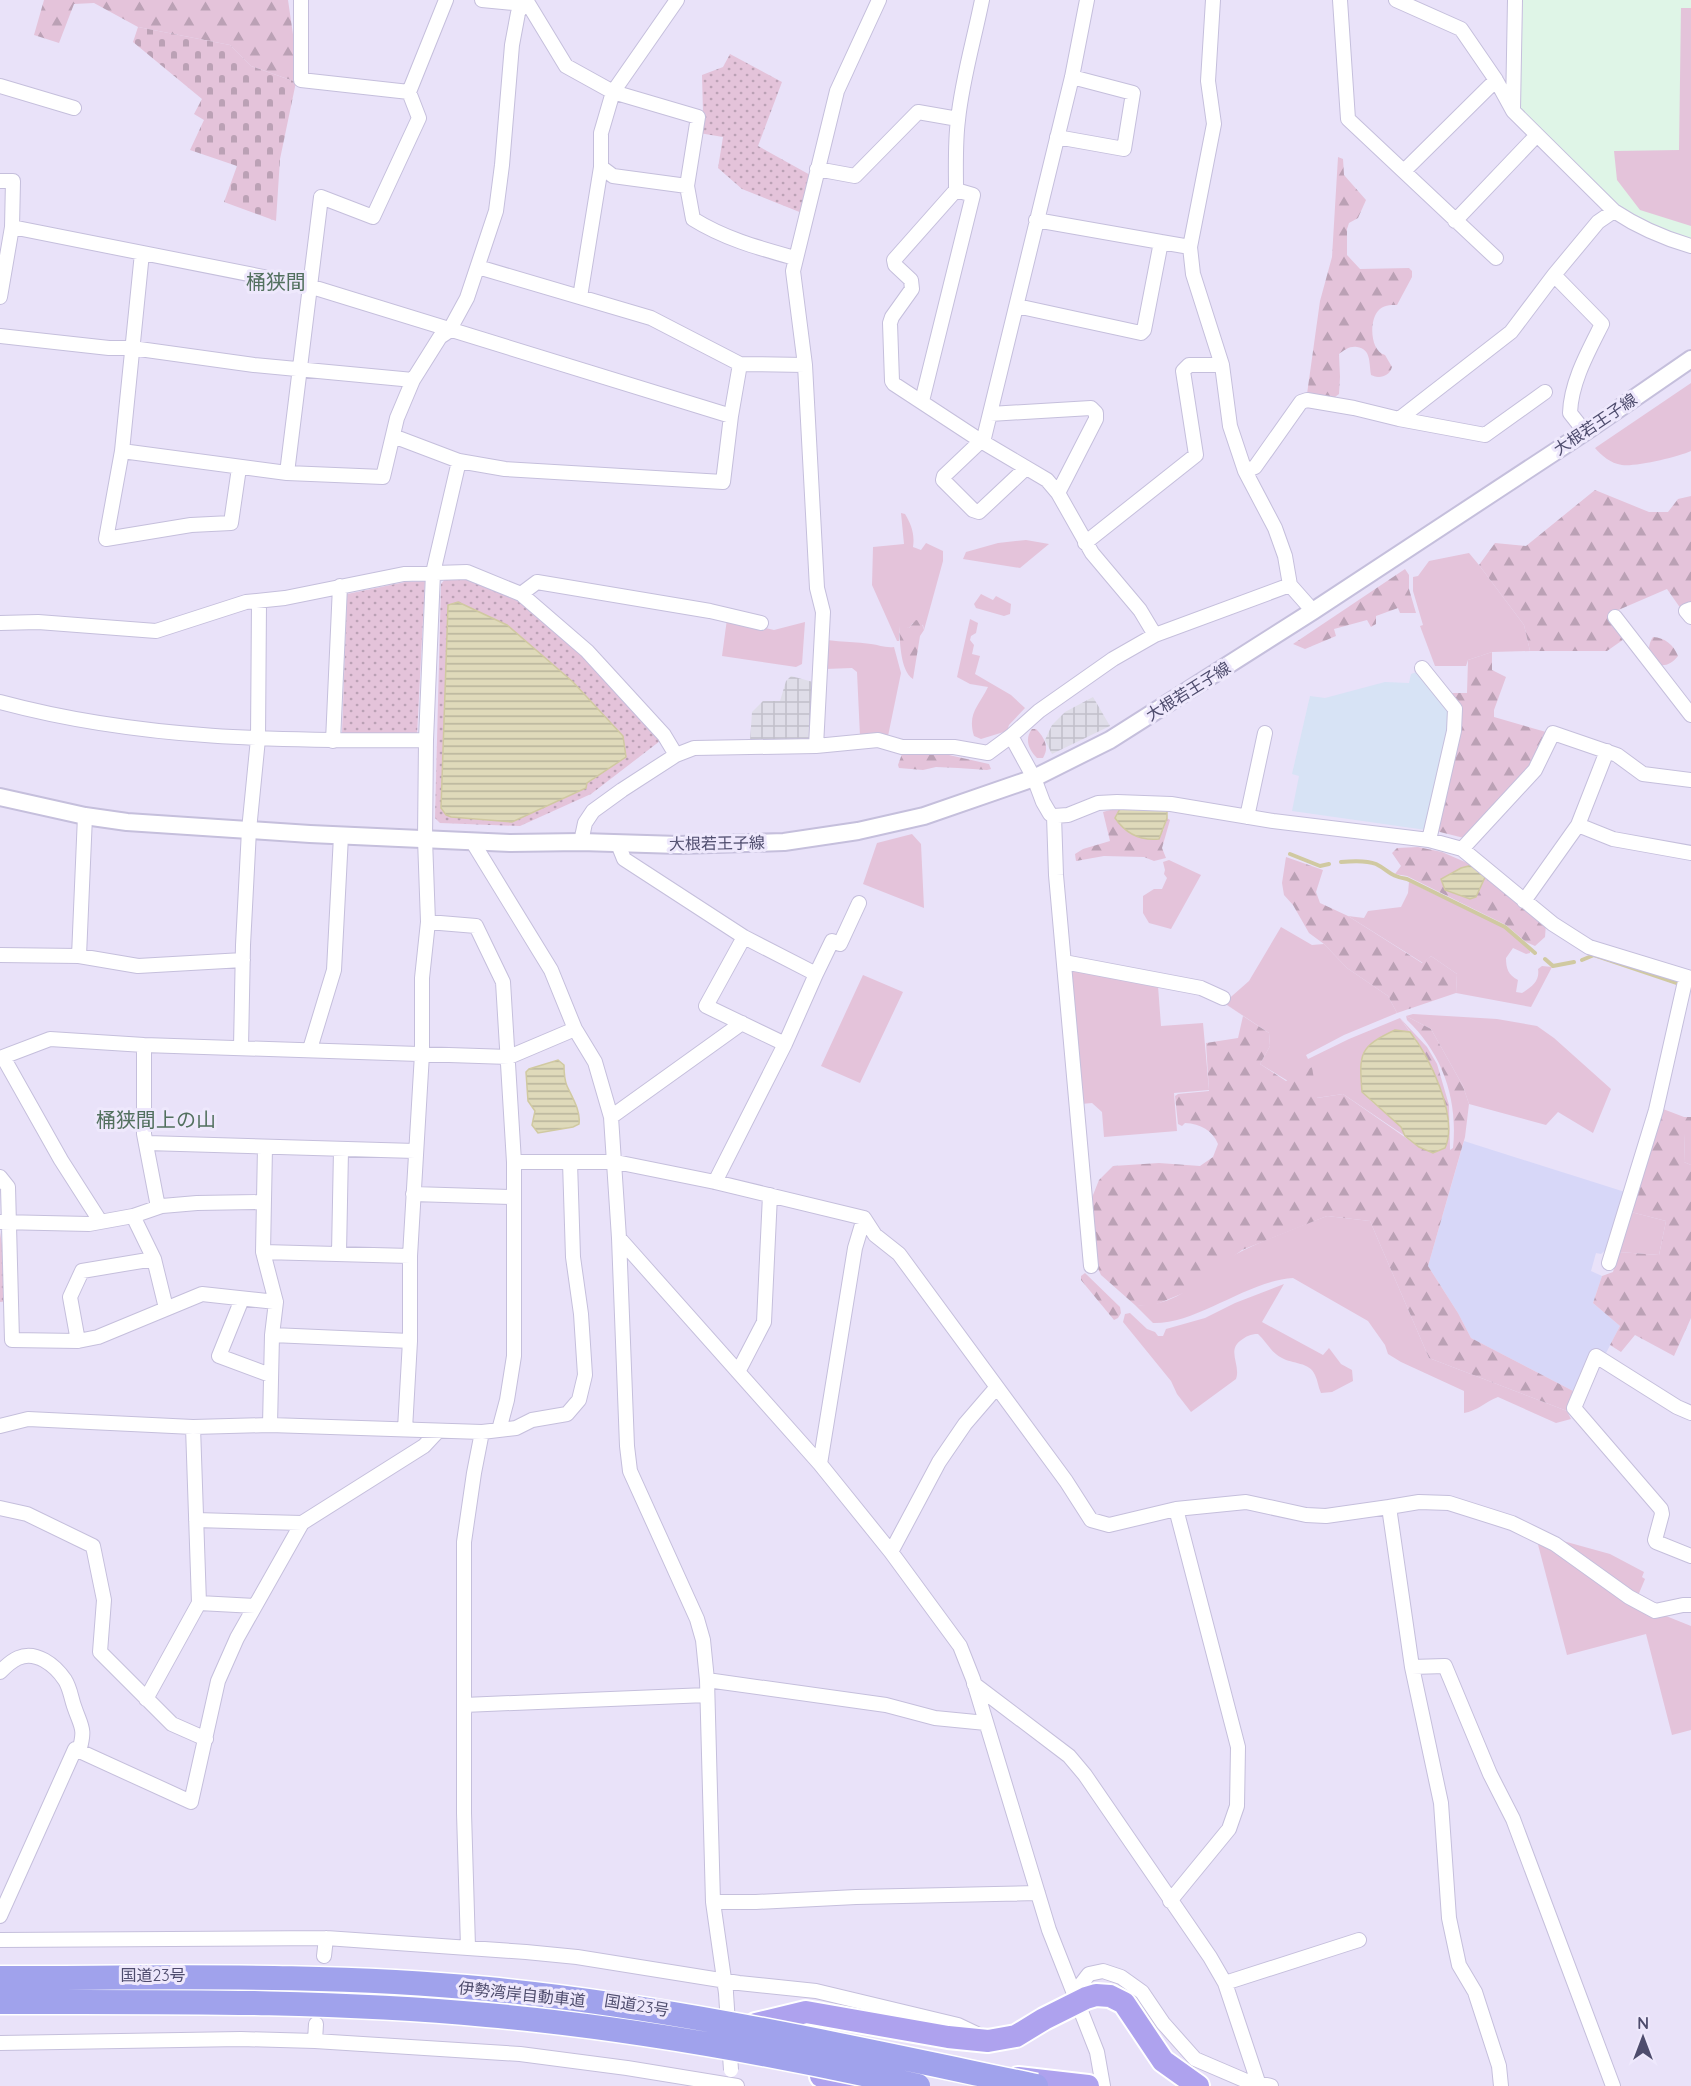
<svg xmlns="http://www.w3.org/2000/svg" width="1691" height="2086" font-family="Quicksand,'Noto Sans JP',sans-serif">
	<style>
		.commercial { fill: #d7d7f8 }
		.industrial { fill: url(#industrial-grid) }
		.education { fill: #dff5e7 }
		.medical { fill: #d7e3f5 }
		.grass { fill: #e4c3da }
		.forest { fill: url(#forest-firs) }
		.cemetery { fill: url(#cemetery-stones) }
		.park { fill: url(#park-dots) }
		.water { fill: url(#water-rules); stroke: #d0c9a1; stroke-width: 1.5 }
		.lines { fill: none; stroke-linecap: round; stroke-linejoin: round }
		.stream { stroke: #d0c9a1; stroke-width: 4 }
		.minor-casing { stroke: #c5bfdc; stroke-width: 16 }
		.tertiary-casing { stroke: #c5bfdc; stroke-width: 20 }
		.trunk-casing { stroke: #fff; stroke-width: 26 }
		.minor { stroke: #fff; stroke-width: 14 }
		.tertiary { stroke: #fff; stroke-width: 16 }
		.trunk { stroke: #aea2ee; stroke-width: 22 }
		.minor-bridge-casing { stroke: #c5bfdc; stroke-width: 16; stroke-linecap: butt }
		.motorway-bridge-casing { stroke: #fff; stroke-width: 27; stroke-linecap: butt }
		.minor-bridge { stroke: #fff; stroke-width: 14 }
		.motorway-bridge { stroke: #a0a2ec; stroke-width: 24 }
		.labels { text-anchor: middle; stroke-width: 6; stroke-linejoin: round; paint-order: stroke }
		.street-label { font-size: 16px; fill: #4e4c6d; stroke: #eee8fc }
		.quarter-label { font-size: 20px; fill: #52705e; stroke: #eee8fc }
	</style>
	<defs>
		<pattern id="industrial-grid" width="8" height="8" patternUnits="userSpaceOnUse" patternTransform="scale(1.5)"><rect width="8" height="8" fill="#dfdde8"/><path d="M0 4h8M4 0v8" fill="none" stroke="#c1bfca"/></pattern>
		<pattern id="forest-firs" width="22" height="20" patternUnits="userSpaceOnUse" patternTransform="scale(1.5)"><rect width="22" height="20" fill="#e4c3da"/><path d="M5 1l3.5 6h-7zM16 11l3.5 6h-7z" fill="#bba1b5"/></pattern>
		<pattern id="cemetery-stones" width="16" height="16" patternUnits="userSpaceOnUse" patternTransform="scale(1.5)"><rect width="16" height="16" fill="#e4c3da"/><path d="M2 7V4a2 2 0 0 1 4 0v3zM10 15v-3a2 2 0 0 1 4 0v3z" fill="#bba1b5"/></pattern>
		<pattern id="park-dots" width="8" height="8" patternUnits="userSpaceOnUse" patternTransform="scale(1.5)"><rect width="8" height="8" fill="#e4c3da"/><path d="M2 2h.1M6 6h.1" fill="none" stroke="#bba1b5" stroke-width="1.8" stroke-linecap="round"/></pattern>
		<pattern id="water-rules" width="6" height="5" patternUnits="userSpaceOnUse" patternTransform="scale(1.5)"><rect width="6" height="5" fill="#dfdaba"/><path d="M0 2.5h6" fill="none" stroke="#b7b39b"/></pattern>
	</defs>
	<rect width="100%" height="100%" fill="#e9e2f9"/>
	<path class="commercial" d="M1464 1141 1625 1192 1608 1248 1601 1254 1596 1253 1591 1271 1602 1276 1593 1303 1620 1326 1605 1355 1595 1348 1575 1392 1471 1338 1458 1313 1428 1266Z"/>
	<path class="industrial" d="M791 676 813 682 809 741 750 742 752 712 763 701H780L786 681Z
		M1093 697 1110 726 1052 754 1045 740 1052 725 1065 712Z"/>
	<path class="education" d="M1523 0H1691V239L1666 232 1631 218 1520 109Z"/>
	<path class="medical" d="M1419 671 1452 709 1426 830 1292 811 1299 776 1292 774 1310 696 1325 698 1385 682 1409 683 1411 674Z"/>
	<path class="grass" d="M1681 8H1691V226L1640 210 1617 180 1614 151 1679 150Z
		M1691 383V451C1678 457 1635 467 1622 465 1610 463 1602 456 1595 448Z
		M901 513 905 514C911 524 915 534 913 547L921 550 926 543 943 551V561L924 630 923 625 913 623 909 628 899 626V641H897L872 585 873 547 904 544Z
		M1026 540 1049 544 1020 568 963 559 966 552 998 543Z
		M1469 553 1479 565 1524 625 1530 651 1492 652 1468 660 1466 666H1435L1420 626 1423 625 1413 591V577L1418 576 1429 561Z
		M981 594 993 600 996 596 1011 604 1010 614 1004 616 976 608 974 604Z
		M727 619 774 630 805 622 802 664 796 667 722 656Z
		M970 619 978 623 976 633 971 636 970 640 974 645 972 654 980 656 975 674 1011 695 1025 708 1009 725 1007 731 981 739 974 736C967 713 979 706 988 687L970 684 957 677Z
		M827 640C842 642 857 642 871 644 879 645 885 648 894 647L901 673 888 736H860L857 672 852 668 825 669Z
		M912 834 921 844 924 908 863 884 877 843Z
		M1169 860 1201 875 1171 929 1149 923 1143 913V896L1154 889H1162L1167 878 1164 874 1165 870 1163 862Z
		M1409 882 1505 928 1530 950V953L1526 954 1513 948 1506 958C1506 968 1508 975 1518 980L1516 992 1522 993C1532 987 1540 981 1538 969L1542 966 1552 967 1531 1007 1456 993 1457 974 1431 956 1423 963 1348 916 1364 918 1368 911 1401 907 1408 893Z
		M1281 927 1312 945 1324 944 1347 968 1388 996 1397 1013 1344 1035 1306 1055 1308 1059 1349 1039 1400 1018 1410 1032 1395 1030 1370 1100 1401 1127 1405 1136 1343 1094 1316 1098 1260 1064 1270 1046 1269 1033 1224 1003 1249 981Z
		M1074 969 1158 986 1161 1026 1203 1023 1209 1090 1174 1093 1177 1131 1104 1137 1102 1112 1092 1103 1081 1104 1070 972Z
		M863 975 903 992 860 1083 821 1066Z
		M1413 1014 1497 1019 1537 1026 1554 1038 1611 1089 1593 1133 1558 1112 1546 1125 1469 1104 1463 1086 1431 1029 1406 1016Z
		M1685 1133H1691V1165L1684 1162Z
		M1631 1212 1666 1221 1659 1255 1619 1252Z
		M1327 1216 1370 1221 1429 1358 1567 1411 1571 1419 1556 1423 1498 1397C1485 1402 1477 1411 1464 1413V1391L1401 1362 1388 1354 1385 1345 1368 1321 1293 1278C1246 1281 1198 1324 1153 1323L1135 1305C1185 1308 1204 1269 1244 1250 1271 1237 1299 1227 1327 1216Z
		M1284 1284 1262 1322 1323 1355 1329 1348 1341 1364 1352 1370 1353 1381 1332 1392 1321 1393C1318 1387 1318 1381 1315 1375 1310 1362 1292 1364 1282 1358 1271 1353 1267 1342 1258 1334 1250 1334 1247 1336 1240 1341 1227 1351 1241 1366 1236 1379L1191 1412 1177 1394 1171 1381 1123 1322 1125 1314 1130 1313 1147 1329 1155 1332 1158 1336H1163L1166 1329 1205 1318 1235 1303Z
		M1536 1537 1661 1614 1691 1626V1730L1672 1735 1646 1634 1567 1655Z
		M1563 1541 1610 1554 1644 1572 1642 1577 1645 1579 1637 1598 1558 1542Z"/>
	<path class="forest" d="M44 0H288L297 62 296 82 251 66 230 45 138 27 94 3 74 4 59 43 34 35Z
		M1338 157 1343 159 1344 175 1366 200 1358 218 1349 223 1347 229V255L1360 269 1409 268 1412 271V277L1397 305C1390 305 1383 305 1378 311 1369 321 1370 351 1385 355L1392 367C1389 377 1379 379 1371 375 1369 362 1371 349 1357 347 1349 346 1345 350 1339 354L1340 377 1339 394 1331 400 1307 394 1320 301 1332 257Z
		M1595 490 1649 512H1668L1678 499 1691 496V604L1681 609 1667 589 1616 611 1627 637 1607 651H1530L1524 625 1479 565 1495 543 1526 546Z
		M1405 569 1409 575V589L1416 613H1400L1398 608 1376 616V624L1371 627 1367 620 1334 629 1336 636 1305 649 1293 644Z
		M916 620 921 621 924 630 920 636 913 679C900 671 900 640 899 626L901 624 909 628Z
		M1653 637C1665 638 1673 644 1678 656 1661 678 1640 656 1653 637Z
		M1492 652V670L1506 677 1494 710V717L1546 732 1529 767 1464 838 1436 831 1458 731 1446 693H1467L1468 660Z
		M1032 729H1036C1044 737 1050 747 1043 758H1037C1029 750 1024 739 1032 729Z
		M903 751 940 753 989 764 991 769 987 770 958 768 936 767 923 770 899 768 898 765Z
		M1121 807 1163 831 1167 818 1170 820 1162 848 1166 858 1154 861 1144 857 1104 856 1076 861 1075 854 1083 849 1110 841 1103 812Z
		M1418 847 1442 852 1472 865 1461 868 1446 890 1470 899 1476 897 1486 875 1546 924 1545 937 1535 946 1526 942 1506 925 1407 876 1395 874 1401 866 1392 853 1397 848Z
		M1286 857 1323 870 1316 892 1320 903 1348 916 1422 963 1431 956 1457 974 1456 993 1397 1013 1388 996 1347 968 1324 944 1309 933 1293 905 1284 895 1282 883Z
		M1243 1016 1269 1033 1270 1046 1260 1064 1286 1081 1312 1067 1317 1098 1343 1094 1419 1147 1420 1045 1400 1018 1427 1047 1437 1064 1449 1105 1450 1150 1453 1148C1458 1100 1443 1054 1407 1020L1406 1016 1431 1029 1463 1086 1469 1104 1465 1137 1428 1266 1458 1313 1471 1338 1575 1392 1567 1411 1429 1358 1370 1221 1327 1216 1242 1250 1186 1292 1152 1306 1135 1305 1101 1275 1093 1258 1091 1200 1099 1180 1113 1166 1159 1163 1200 1166 1213 1157 1218 1144C1212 1130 1201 1124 1185 1123L1182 1126 1178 1124 1175 1096 1178 1094 1209 1091 1206 1043 1238 1038Z
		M1663 1109 1684 1117H1691V1133H1685L1684 1162 1691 1165V1318L1674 1356 1635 1335 1621 1352 1610 1345 1620 1326 1593 1303 1602 1276 1613 1272 1619 1252 1659 1255 1666 1221 1631 1212Z
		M1085 1273 1120 1307 1121 1313 1118 1318 1114 1320 1081 1280V1276Z"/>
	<path class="cemetery" d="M138 27 230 45 251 66 296 82 280 159 276 221 224 202 237 166 190 150 204 120 194 114 202 99 133 42Z"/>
	<path class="park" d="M730 54 782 82 758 146 812 176 802 213 742 189 718 168 723 137 699 133 703 113 702 75 723 67Z
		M466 577 519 600 577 650 660 741 591 794 520 826 440 823 435 818 441 584 446 578Z
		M425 581 417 735 342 733 347 594 405 582Z
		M0 1232 11 1301 0 1302Z"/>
	<path class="water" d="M458 602 507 625 573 682 623 736 626 757 587 783 586 788 512 822 451 817 446 815 441 808 448 605Z
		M1121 807 1167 808V818L1159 839C1140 841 1126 834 1115 818Z
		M1472 865 1486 875 1476 897 1470 899 1445 890 1441 879 1461 868Z
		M1395 1030 1410 1032C1429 1056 1459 1117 1445 1148L1433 1153 1419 1147 1405 1136 1401 1127 1362 1092C1359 1053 1359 1047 1395 1030Z
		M558 1060 564 1065C564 1072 564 1079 567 1086 572 1097 581 1111 579 1124L573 1127 538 1133 532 1125 535 1111 528 1101 526 1072 529 1069Z"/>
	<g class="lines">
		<path class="stream" d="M1290 854 1320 866 1329 864
			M1341 862C1351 861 1366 860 1376 864 1390 871 1389 876 1407 879L1505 927 1535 953
			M1545 959 1553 966 1574 962
			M1582 960 1594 955 1677 983"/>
		<g class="minor-casing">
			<path id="minor" d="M301 0V80L409 92 446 0
				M482 0 523 4
				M526 0 566 66 613 92 698 117 687 186
				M1340 0 1348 119 1496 258
				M1396 0 1461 29 1496 80 1513 111 1614 211C1638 227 1663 238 1691 246
				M0 86 74 108
				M1513 109 1515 0
				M1057 137 1124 149 1133 93 1072 77
				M601 167 613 176 687 186 693 219C725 239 759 248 795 258
				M817 169 855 176 918 112 958 119
				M1404 171 1496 80
				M0 181H13L12 227 0 297
				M956 190 894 260 895 265 911 280 912 289 892 317 890 323 892 381 894 384 981 441 1047 480 1058 493 1092 553 1140 610 1155 635
				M1036 220 1161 242
				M1455 221 1536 136
				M12 227 309 286 731 416
				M142 253 122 451 106 539 191 525 231 523 239 468
				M478 267 651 318 740 364 805 365
				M1554 275 1602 324C1588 352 1571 382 1570 413L1585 432
				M580 297 601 167V133L613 92 677 0
				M1017 306 1141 333 1144 330 1161 242 1190 247
				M0 336 109 348H132L254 365 413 380
				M922 401 973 195 956 190C956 167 955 143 958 120 962 80 974 40 982 0
				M990 414 1091 408 1096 413V419L1058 493
				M1399 419 1485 435 1545 392
				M393 436 459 461 505 469 723 482 731 416 740 364
				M122 451 287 473 383 477 397 418 413 380 440 337 449 331 467 298 496 211 502 165 512 45 518 13 525 0
				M1026 468 979 512 973 510 943 480 944 476 984 438 1072 77 1087 0
				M1245 471 1255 467 1301 402 1307 400 1354 408 1399 419 1511 332 1554 275 1598 222 1614 211
				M287 473 321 197 373 217 419 118 409 92
				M1085 543 1196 455 1183 371 1189 365H1222
				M1290 585 1313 611
				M521 594 537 582 710 611 761 623
				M1691 609 1686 611 1691 617
				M1615 617 1691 715
				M0 623 38 622 156 631 246 602 285 598 404 574 467 572 521 594 587 651 664 735 676 755
				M1422 668 1455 709 1454 731 1429 840
				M0 702C141 740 281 741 426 740
				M1011 736 1034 778 1043 802 1050 814 1054 816 1068 815 1098 803 1117 802 1171 804 1273 821 1429 840 1462 849 1553 924 1589 947 1691 978
				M333 741 340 586
				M816 746 823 612 817 588 805 365 793 271 837 91 879 0
				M1054 816 1056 875 1091 1266
				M1247 817 1265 733
				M1578 825 1613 839 1691 853
				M472 841 551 970 575 1029 595 1062 611 1117 619 1238 627 1446 630 1471 697 1619 703 1640 707 1680 713 1902 726 1993
				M581 842 585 823 593 811 622 790 676 755 694 748 816 746 878 740 902 747H954L988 753 1011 736 1039 711 1113 659 1155 635 1290 585 1285 556 1275 528 1245 471 1230 426 1222 365 1193 274 1190 247 1214 124 1208 81 1213 0
				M618 844 624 859 744 937 816 974 785 1044 715 1182
				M1462 849 1535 770 1553 733 1617 755 1643 774 1691 780
				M1524 901 1578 825 1607 751
				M428 922 476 926 503 982 514 1162V1356L507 1400 499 1430
				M744 937 706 1006 785 1044
				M0 955 79 956 138 966 243 960
				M79 956 85 816
				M1064 962 1201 988 1223 998
				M816 974 832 941 840 944 859 903
				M144 1045V1134L158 1207
				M241 1047 243 945 249 830 258 739 259 602
				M310 1049 334 970 341 836
				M3 1057 61 1160 100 1221
				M0 1058 50 1039 144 1045 509 1057 575 1029
				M611 1117 742 1023
				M147 1143 415 1151
				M265 1147 263 1252 276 1302 272 1335 270 1425
				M514 1162H616L715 1182 864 1218 875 1235 899 1254 1066 1481 1091 1520 1109 1525 1176 1509 1246 1502 1306 1515 1326 1516 1389 1507 1412 1667 1441 1803 1449 1918 1459 1965 1475 1992 1499 2066 1501 2086
				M0 1177 8 1187 12 1340 78 1341 98 1337 202 1294 276 1302
				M413 1194 514 1197
				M133 1216 154 1259 166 1308
				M0 1222 89 1224 133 1216 162 1206 197 1203 264 1202
				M619 1238 820 1464 891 1552 960 1646 973 1679 1049 1930 1097 2052 1103 2086
				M263 1252 410 1256
				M339 1253 341 1150
				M1609 1263 1656 1110 1686 977
				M242 1299 219 1356 270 1375
				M272 1335 410 1341
				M78 1341 70 1297 82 1271 154 1259
				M738 1372 764 1322 770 1195
				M1691 1413 1677 1407 1596 1356 1574 1408 1661 1509 1662 1514 1655 1540 1656 1542 1691 1556
				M0 1426 28 1419 193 1427 270 1425 482 1432 516 1428 532 1420 567 1414 579 1400 585 1375 581 1314 573 1257 570 1162
				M405 1429 410 1341V1256L422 1054V978L428 922 425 839 426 740 433 573 459 461
				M820 1464 855 1248 864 1218
				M1389 1507 1419 1502 1449 1503 1512 1523 1555 1544 1629 1597 1655 1611 1683 1605H1691
				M0 1508 27 1514 93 1546 104 1600 100 1652 172 1724 206 1739
				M196 1520 302 1523
				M891 1552 939 1462 965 1424 996 1388
				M199 1603 255 1606
				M1412 1667 1445 1666 1490 1774 1513 1819 1613 2086
				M0 1672C5 1667 11 1661 18 1658 36 1650 55 1665 65 1680 70 1688 71 1697 74 1706 81 1727 86 1728 79 1751
				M707 1680 886 1705 935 1718 986 1723
				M974 1684 1069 1756 1085 1775 1210 1957 1225 1983 1258 2082
				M146 1699 199 1603 193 1427
				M464 1705 707 1695
				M1170 1901 1229 1829 1237 1806 1238 1747 1176 1509
				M713 1902H756L856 1897 1038 1893
				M0 1916 75 1749 191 1802 218 1681 237 1638 302 1523 424 1446 438 1431
				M0 1940 326 1938 526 1952 577 1957 739 1983 816 1991 958 2025 979 2035
				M468 1947 464 1813V1542L474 1473 482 1432
				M324 1956 326 1938
				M1225 1983 1359 1940
				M1076 2003 1079 1987 1089 1974 1103 1971 1121 1977 1142 1992 1163 2023 1195 2059 1244 2080 1271 2086
				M315 2041 316 2024
				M0 2043 241 2039 315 2041 520 2054 627 2068 737 2086"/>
		</g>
		<g class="tertiary-casing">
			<path id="tertiary" d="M0 797 85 816 127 822 310 834 510 843 581 842 679 845 784 842 858 831 924 816 1034 778 1110 740 1313 611 1585 432 1691 359"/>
		</g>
		<g class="trunk-casing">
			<path id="trunk" d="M756 2024 806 2012 948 2037 988 2041 1016 2036 1044 2019 1086 1998 1096 1995 1110 1996 1124 2003 1163 2061 1198 2086
				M821 2076 847 2086
				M1018 2078 1088 2086"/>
		</g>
		<use href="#minor" class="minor"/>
		<use href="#tertiary" class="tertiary"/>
		<use href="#trunk" class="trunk"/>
		<g class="minor-bridge-casing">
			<path id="minor-bridge" d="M726 1993 731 2070"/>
		</g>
		<g class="motorway-bridge-casing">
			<path id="motorway-bridge" d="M0 1978C163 1978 326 1973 488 1989 673 2007 854 2048 1036 2086
				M0 2002C163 2002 325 2000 487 2015 633 2028 776 2054 918 2086"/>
		</g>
		<use href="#minor-bridge" class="minor-bridge"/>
		<use href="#motorway-bridge" class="motorway-bridge"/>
	</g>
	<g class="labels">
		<g class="street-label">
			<text transform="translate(1595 424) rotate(-34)" y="6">大根若王子線</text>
			<text transform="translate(1188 691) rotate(-32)" y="6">大根若王子線</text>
			<text transform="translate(717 843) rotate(-1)" y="6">大根若王子線</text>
			<text x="153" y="1981">国道23号</text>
			<text transform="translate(522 1994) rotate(6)" y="6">伊勢湾岸自動車道</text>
			<text transform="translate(637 2005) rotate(9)" y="6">国道23号</text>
		</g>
		<g class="quarter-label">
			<text x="276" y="289">桶狭間</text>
			<text x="156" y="1127">桶狭間上の山</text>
		</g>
	</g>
	<g transform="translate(1643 2038)" stroke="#eee8fc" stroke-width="4.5" paint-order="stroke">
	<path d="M0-4.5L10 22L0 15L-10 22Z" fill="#4e4c6d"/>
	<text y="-9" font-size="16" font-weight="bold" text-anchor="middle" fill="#4e4c6d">N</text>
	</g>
</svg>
